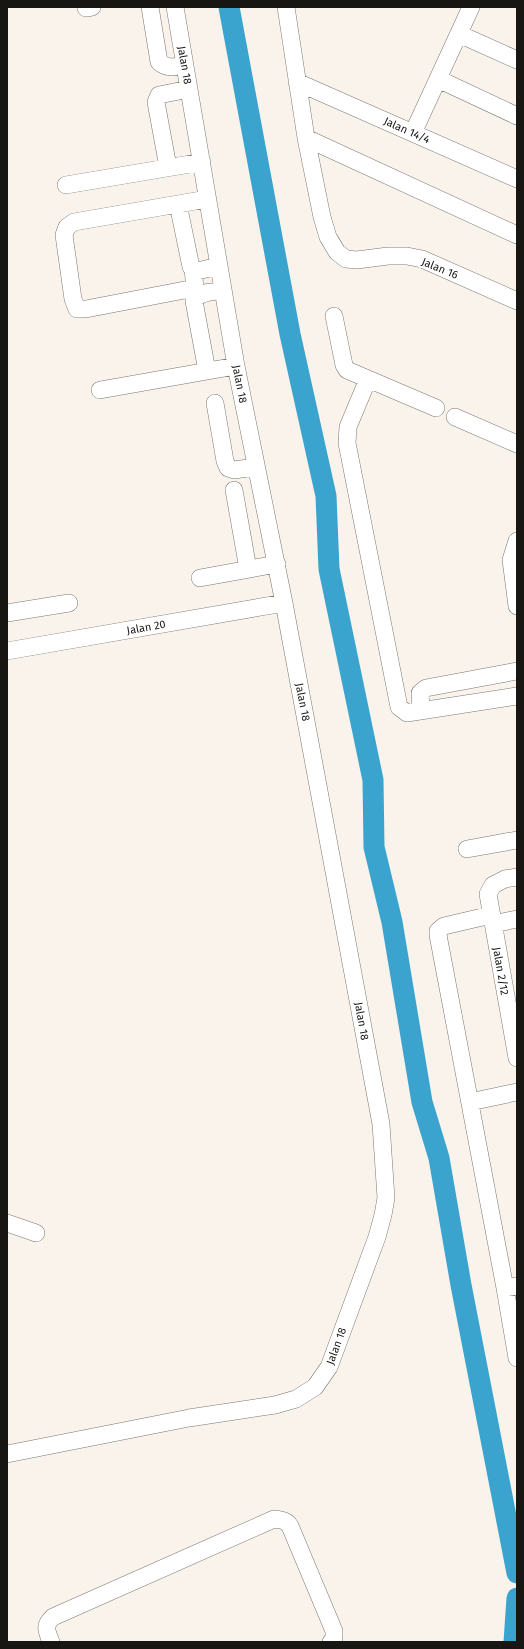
<svg xmlns="http://www.w3.org/2000/svg" width="524" height="1649" font-family="'Fira Sans',sans-serif">
	<style>
		.lines { fill: none; stroke-linecap: round; stroke-linejoin: round }
		.river { stroke: #3ba4ce; stroke-width: 21 }
		.minor-casing { stroke: #7b7670; stroke-width: 18 }
		.minor { stroke: #fff; stroke-width: 17 }
		.labels { text-anchor: middle; stroke-width: 4; stroke-linejoin: round; paint-order: stroke }
		.street-label { font-size: 11px; fill: #181613; stroke: #fff }
	</style>
	<rect width="100%" height="100%" fill="#f9f3ec"/>
	<g class="lines">
		<path class="river" d="M229 7 290 334 326 496 329 569 373 780 374 847 392 922 422 1102 439 1158 461 1285 517 1573
			M514 1642 517 1598"/>
		<g class="minor-casing">
			<path id="minor" d="M150 7 159 62C167 69 175 67 185 65
				M286 7 306 138 322 217 328 237 337 252 346 259 357 260 388 256H407L422 259 517 301
				M86 8 92 7
				M459 34 517 60
				M438 79 517 116
				M297 82 517 179
				M413 133 471 7
				M306 138 517 235
				M168 167 156 102 159 95 189 89
				M66 185 202 162
				M178 204 191 267 197 271 219 266
				M193 269 195 288 86 309H77L73 299 64 235 67 227 74 222 207 199
				M334 316 344 365 347 370 436 408
				M207 371 194 301C199 291 214 292 223 290
				M368 379 348 427 347 443 399 707 407 713 517 696
				M100 390 236 366
				M215 403 225 461 228 468 234 470 256 467
				M455 417 517 444
				M234 490 248 569
				M517 541 511 560 517 606
				M200 578 277 564
				M7 613 69 603
				M7 651 284 603
				M421 710 420 693 426 688 517 671
				M467 849 517 840
				M517 877 505 879 493 885 488 894 517 1058
				M491 915 444 926 438 931V935L505 1288
				M493 924 517 919
				M470 1102 517 1092
				M7 1223 36 1233
				M517 1286 505 1288 517 1358
				M7 1454 189 1418 275 1405 296 1399 315 1387 329 1367 377 1237 383 1215 386 1198 381 1124 284 603 236 366 175 7
				M51 1642C47 1631 43 1626 53 1617L274 1519C281 1520 286 1520 290 1526L334 1631V1638L331 1642"/>
		</g>
		<use href="#minor" class="minor"/>
	</g>
	<g class="labels">
		<g class="street-label">
			<text transform="translate(185 65) rotate(80)" y="4">Jalan 18</text>
			<text transform="translate(407 130) rotate(24)" y="4">Jalan 14/4</text>
			<text transform="translate(440 268) rotate(22)" y="4">Jalan 16</text>
			<text transform="translate(240 384) rotate(79)" y="4">Jalan 18</text>
			<text transform="translate(146 627) rotate(-10)" y="4">Jalan 20</text>
			<text transform="translate(303 702) rotate(79)" y="4">Jalan 18</text>
			<text transform="translate(501 971) rotate(80)" y="4">Jalan 2/12</text>
			<text transform="translate(362 1021) rotate(80)" y="4">Jalan 18</text>
			<text transform="translate(336 1346) rotate(-70)" y="4">Jalan 18</text>
		</g>
	</g>
	<rect width="524" height="1649" fill="none" stroke="#181613" stroke-width="16"/>
</svg>
